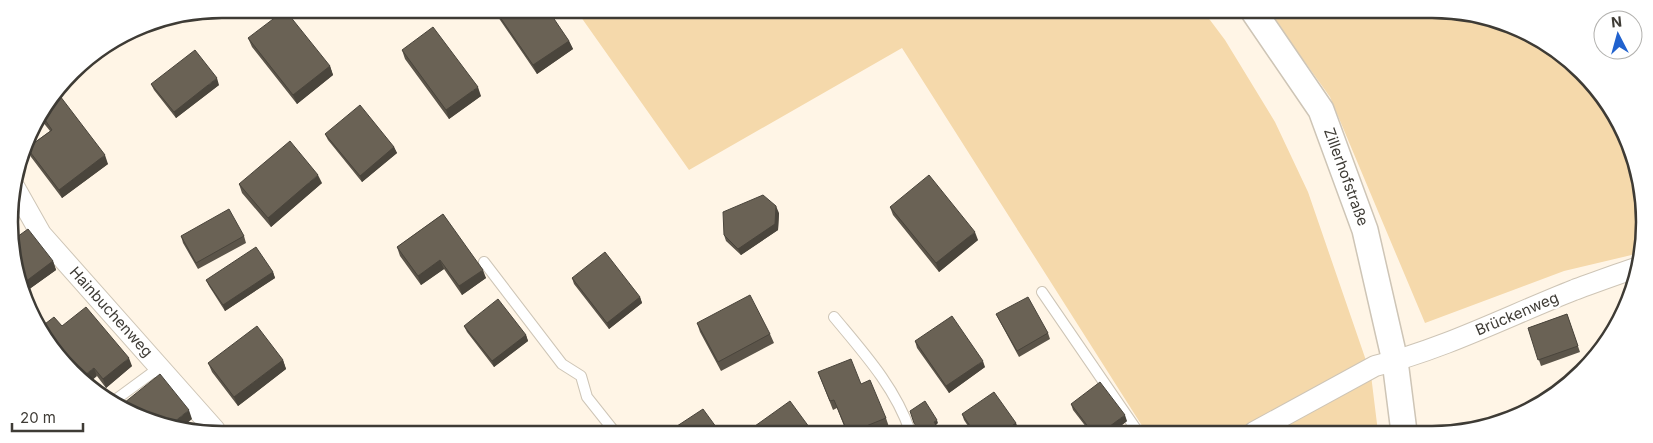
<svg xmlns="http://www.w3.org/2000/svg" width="1653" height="443" font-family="Inter,sans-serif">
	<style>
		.green { fill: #f5d9ab }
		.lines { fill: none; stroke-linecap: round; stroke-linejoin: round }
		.service-casing { stroke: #cec5b6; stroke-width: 12 }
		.minor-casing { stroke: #cec5b6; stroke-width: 22 }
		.tertiary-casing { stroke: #cec5b6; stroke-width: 28 }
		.service { stroke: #fff; stroke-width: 10 }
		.minor { stroke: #fff; stroke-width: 20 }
		.tertiary { stroke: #fff; stroke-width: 25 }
		.wall { fill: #5b5449 }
		.shaded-wall { fill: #4a453c }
		.building { fill: #6a6255; stroke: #4a453c }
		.labels { text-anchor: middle; stroke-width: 5; stroke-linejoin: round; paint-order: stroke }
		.street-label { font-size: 15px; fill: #3e3b35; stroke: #fff }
		.rim { fill: none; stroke: #3e3b35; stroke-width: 2.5 }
	</style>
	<rect width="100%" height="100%" fill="#fff5e6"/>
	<path class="green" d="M576 10 1204 12 1225 40 1275 122 1308 192 1371 375 1378 432H1146L902 48 689 170Z
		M1269 12 1473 13 1549 44 1608 103 1640 180V253L1564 271 1425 323 1330 97Z"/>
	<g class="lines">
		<g class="service-casing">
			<path id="service" d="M484 262 562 364 581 376 587 397 614 431
				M1042 292 1138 432
				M834 317C863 352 895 387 910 431
				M111 403 160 367"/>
		</g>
		<g class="minor-casing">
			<path id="minor" d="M15 188 41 234 215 430
				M1254 432 1375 366C1444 349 1508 316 1574 290 1596 282 1617 274 1639 267"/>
		</g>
		<g class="tertiary-casing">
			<path id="tertiary" d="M1254 12 1321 110 1365 230 1395 361 1404 432"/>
		</g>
		<use href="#service" class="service"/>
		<use href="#minor" class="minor"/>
		<use href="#tertiary" class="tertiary"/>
	</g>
	<path class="wall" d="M337 9H358L344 19Z
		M495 10 569 41 573 49 537 74 498 17Z
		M248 38 330 66 333 75 297 104 252 47Z
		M402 50 481 96 449 119 405 59Z
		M151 84 219 85 176 118 154 90Z
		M47 106 108 164 62 198 31 157 27 148 50 131 42 121 40 115Z
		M325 134 394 147 397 153 362 182 328 140Z
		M322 183 271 227 242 193 239 184Z
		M890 207 978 240 939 272 893 215Z
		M779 213 778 230 741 255 726 241 724 235Z
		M443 214 486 278 462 295 444 269 421 285 400 256 397 247Z
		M11 230 17 237 53 261 56 270 28 290 16 274Z
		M181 236H244L246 243 198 269 183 243Z
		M273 272 275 278 225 311 209 286 206 280Z
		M572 278 640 297 642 303 609 329 574 284Z
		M996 314 1048 333 1050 339 1019 357 999 320Z
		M1567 314 1580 352 1541 366 1528 328Z
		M697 323 770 334 774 343 721 371 700 332Z
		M62 326 132 366 106 388 97 376Z
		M464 326 526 335 528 341 494 367 467 332Z
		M915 341 985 367 949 393 917 348Z
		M283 360 286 369 238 406 212 372 208 363Z
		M818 372 861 384 886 418 889 427 878 431H846L837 408 833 410Z
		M1071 404 1127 421 1113 432H1090L1073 410Z
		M962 414 1016 423 1018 430 1015 432H972L964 420Z"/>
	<path class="shaded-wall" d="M347 9H358L344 19 342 13Z
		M569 41 573 49 537 74 533 65Z
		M330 66 333 75 297 104 293 95Z
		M217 78 219 85 176 118 174 112Z
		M478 87 481 96 449 119 446 110Z
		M394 147 397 153 362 182 360 176Z
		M105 155 108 164 62 198 59 190Z
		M318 175 322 183 271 227 268 218Z
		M776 206 779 213 778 230 741 255 738 249Z
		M975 232 978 240 939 272 936 263Z
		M440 260 444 269 421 285 418 276Z
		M53 261 56 270 28 290 25 282Z
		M483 270 486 278 462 295 459 286Z
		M273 272 275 278 225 311 223 305Z
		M640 297 642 303 609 329 607 323Z
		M526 335 528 341 494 367 492 361Z
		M129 358 132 366 106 388 103 379Z
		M283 360 286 369 238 406 234 397Z
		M983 361 985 367 949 393 946 386Z
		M94 368 97 376 89 383 82 377Z
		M189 410 192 419 179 430 169 426Z
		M1125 415 1127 421 1113 432H1102Z
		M937 420 938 423 935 426 934 422Z
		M1016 423 1018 430 1015 432H1003Z"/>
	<path class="building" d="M339 9H347L342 13Z
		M285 10 330 66 293 95 248 38Z
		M495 10H548L569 41 533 65Z
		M433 27 478 87 446 110 402 50Z
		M195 50 217 78 174 112 151 84Z
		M60 96 105 155 59 190 27 148 52 130 41 114 47 106Z
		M360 105 394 147 360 176 325 134Z
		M290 141 318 175 268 218 239 184Z
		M929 175 975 232 936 263 890 207Z
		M763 195 776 206 775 224 738 249 724 235 723 212Z
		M229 209 244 236 196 263 181 236Z
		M443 214 483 270 459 286 440 260 418 276 397 247Z
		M28 229 53 261 25 282 15 269 11 230 17 237Z
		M256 247 273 272 223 305 206 280Z
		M605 252 640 297 607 323 572 278Z
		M750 295 770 334 718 362 697 323Z
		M1028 297 1048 333 1017 351 996 314Z
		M498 299 526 335 492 361 464 326Z
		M86 307 129 358 103 379 94 368 82 377 53 351 41 327 54 317 62 326Z
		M1567 314 1578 346 1538 360 1528 328Z
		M952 316 983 361 946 386 915 341Z
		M257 326 283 360 234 397 208 363Z
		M851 359 861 384 870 380 886 418 854 431H847L834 400 830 401 818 372Z
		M160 374 189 410 169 426 119 407Z
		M1100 382 1125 415 1102 432H1092L1071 404Z
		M994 392 1016 423 1003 432H974L962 414Z
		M790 401 812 431H759L755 426Z
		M925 401 937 420 934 422 939 430 936 432H920L914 423 910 411Z
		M703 409 719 431H672L671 430Z"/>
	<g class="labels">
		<g class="street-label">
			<text transform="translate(1346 177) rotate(70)" y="5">Zillerhofstraße</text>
			<text transform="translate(111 312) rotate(48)" y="5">Hainbuchenweg</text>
			<text transform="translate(1517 314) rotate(-23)" y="5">Brückenweg</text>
		</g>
	</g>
	<path d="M0 0H1653V443H0ZM222 18H1432A204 204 0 0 1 1636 222V222A204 204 0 0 1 1432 426H222A204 204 0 0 1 18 222V222A204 204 0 0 1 222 18Z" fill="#fff" fill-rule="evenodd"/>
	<path class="rim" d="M222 18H1432A204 204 0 0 1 1636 222V222A204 204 0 0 1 1432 426H222A204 204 0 0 1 18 222V222A204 204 0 0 1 222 18Z"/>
	<g transform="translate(1618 35) rotate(354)"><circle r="24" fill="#ffffff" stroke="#b2b1ae"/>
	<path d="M0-4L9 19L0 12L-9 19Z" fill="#2162ce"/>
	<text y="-8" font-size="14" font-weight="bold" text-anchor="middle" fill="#3e3b35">N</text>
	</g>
	<path d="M12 423v8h71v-8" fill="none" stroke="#3e3b35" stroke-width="2.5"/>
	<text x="20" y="423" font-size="15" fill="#3e3b35" stroke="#ffffff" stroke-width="4" paint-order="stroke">20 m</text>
</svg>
